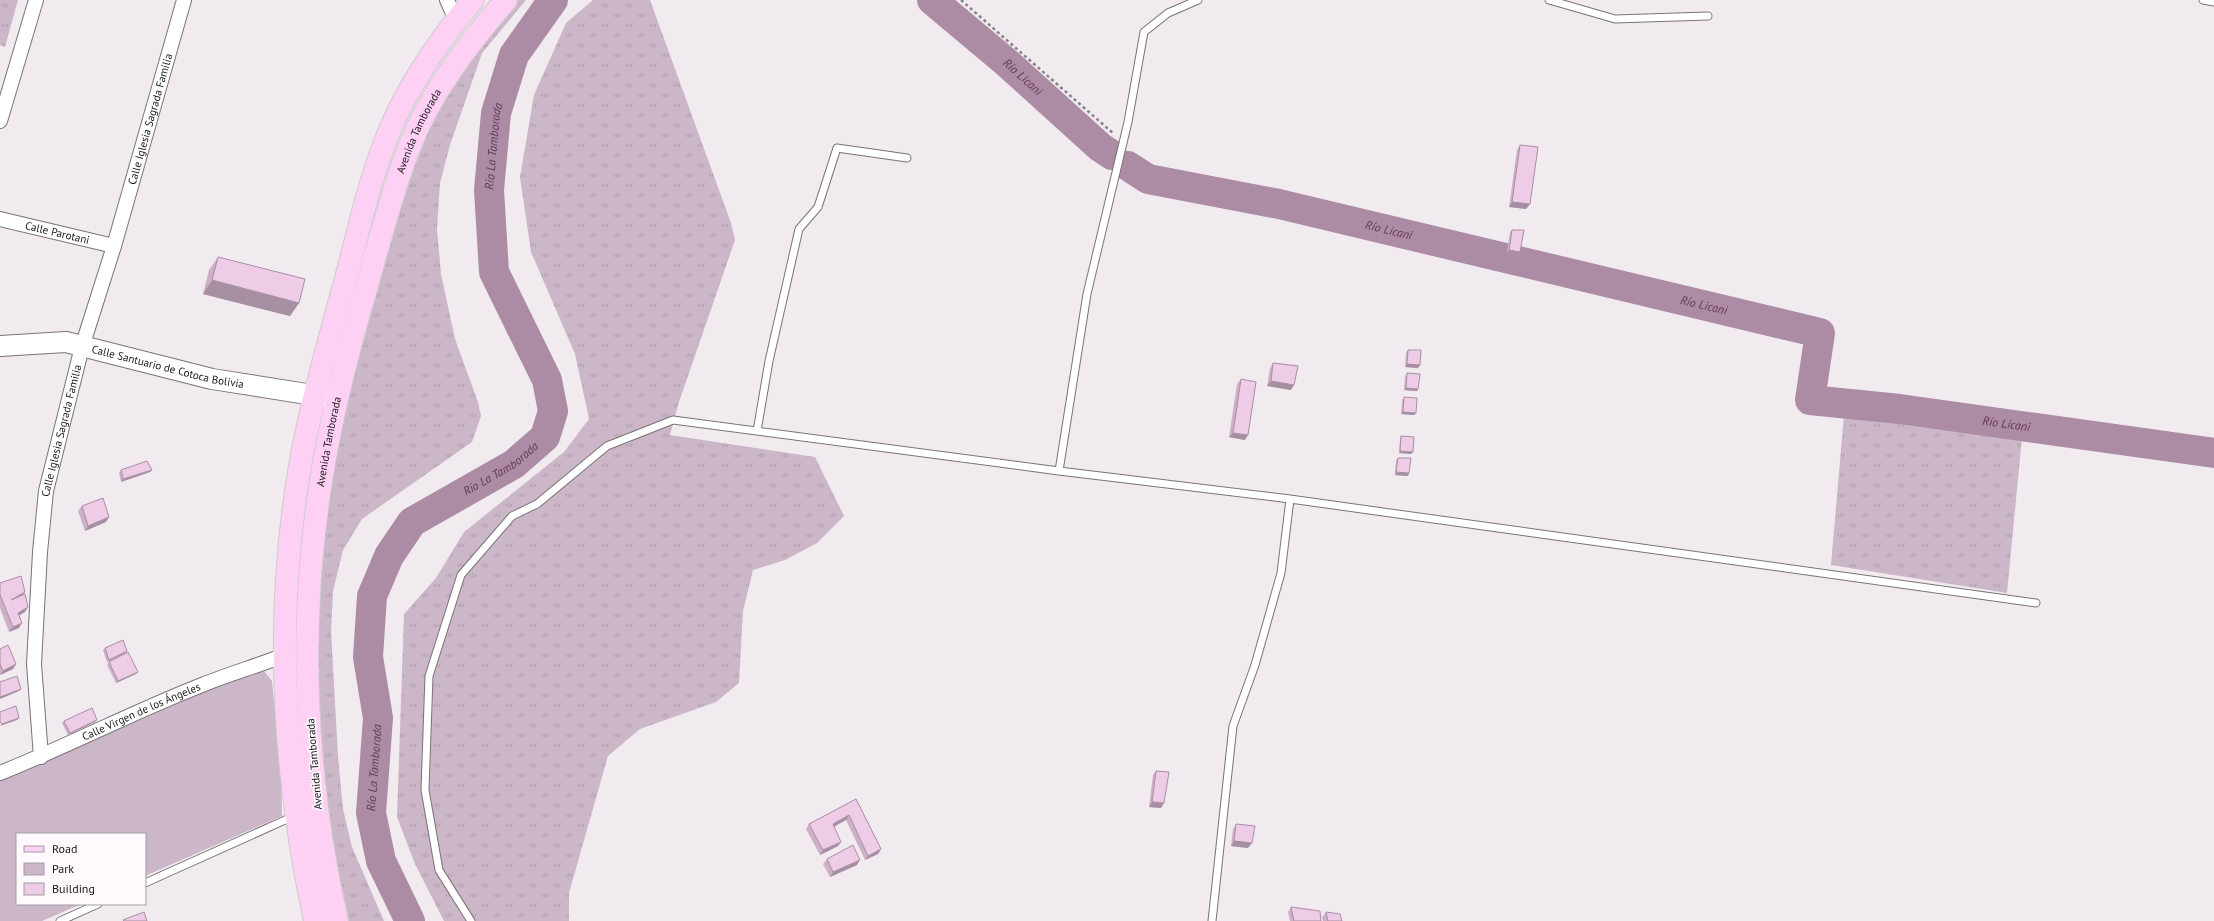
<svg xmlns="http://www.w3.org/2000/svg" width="2214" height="921" font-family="'PT Sans',sans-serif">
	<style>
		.grass { fill: url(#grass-tufts) }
		.park { fill: #cbb7c7 }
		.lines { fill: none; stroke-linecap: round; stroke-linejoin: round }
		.river { stroke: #ac8ba5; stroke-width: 30 }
		.lane-casing { stroke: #797378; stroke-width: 9 }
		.street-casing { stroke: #797378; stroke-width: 16 }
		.secondary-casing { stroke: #797378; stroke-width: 22 }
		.primary-casing { stroke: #ccc; stroke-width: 24 }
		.path { stroke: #868285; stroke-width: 2.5; stroke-dasharray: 3 3; stroke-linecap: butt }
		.lane { stroke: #fff; stroke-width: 7 }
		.street { stroke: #fff; stroke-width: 14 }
		.secondary { stroke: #fff; stroke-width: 20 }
		.primary { stroke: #fed0f4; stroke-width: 22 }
		.wall { fill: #cdafc7 }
		.shaded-wall { fill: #a78fa2 }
		.building { fill: #eecce7; stroke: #a78fa2 }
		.labels { text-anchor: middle; stroke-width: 3.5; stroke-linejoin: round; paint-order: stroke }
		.street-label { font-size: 11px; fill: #191618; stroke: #fff8fd }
		.water-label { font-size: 12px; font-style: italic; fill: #64385c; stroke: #fff8fd }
	</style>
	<defs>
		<pattern id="grass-tufts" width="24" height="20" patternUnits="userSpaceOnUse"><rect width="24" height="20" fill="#cbb7c7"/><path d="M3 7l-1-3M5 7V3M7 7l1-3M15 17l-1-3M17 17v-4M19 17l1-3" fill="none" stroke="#ae9daa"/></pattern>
	</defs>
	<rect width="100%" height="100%" fill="#f1ebf0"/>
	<path class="grass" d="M0 0H18L5 47 0 45Z
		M515 0H526L482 53 450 145 440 183 437 229 441 274 455 339 478 402 481 416 472 442 362 519 343 550 333 591 331 631 338 756 343 809 352 847 384 921H347C319 794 310 665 323 536 332 444 356 354 383 266 404 198 420 139 456 77 471 50 496 24 515 0Z
		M593 0H650L731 223 735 240 679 402 670 435 815 457 844 516 817 543 785 560 753 570 743 611 739 683 716 702 640 729 608 756 569 893V921H444L415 864 397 817 404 614 436 578 464 532 564 452 589 419 575 354 531 252 520 177 534 95 566 23Z
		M1845 403 2023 427 2007 593 1831 565Z"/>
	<path class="park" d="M264 671 272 681 281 769 282 816 145 876V834H17V904H81L42 921H0V781L202 693Z"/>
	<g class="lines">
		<g class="river">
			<path id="s1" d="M932 0 1006 62 1100 147 1112 155"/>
			<path id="s2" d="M1128 166 1148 179 1279 204 1820 333 1810 400 1900 409 2214 453"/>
			<path id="s3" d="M410 921 381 861 371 813 378 718 368 657 372 596 389 556 412 522 514 464 545 437 553 411 547 380 494 272 489 190 496 113 514 55 553 0"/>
		</g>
		<g class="lane-casing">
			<path id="lane" d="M1549 0 1615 19 1708 16
				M2203 0 2214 2
				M757 431 769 361 799 229 818 207 837 148 907 158
				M1059 471 1087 294 1128 122 1144 32 1168 13 1198 0
				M145 883 294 816
				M60 921 98 904
				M471 921 439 870 425 790 429 676 461 575 512 516 537 504 607 446 673 420 1059 471 1290 499 2036 603
				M1212 921 1233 726 1255 665 1281 573 1290 499"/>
		</g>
		<g class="street-casing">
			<g id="street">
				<path d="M447 0 456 20"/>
				<path d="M0 121 36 0"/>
				<path id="s4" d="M0 219 114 246"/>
				<path id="s5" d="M41 757 34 664 40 552 46 491 82 347 114 246 184 0"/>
				<path id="s6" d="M0 773C68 746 133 712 202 685 229 674 257 666 285 655"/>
			</g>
		</g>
		<g class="secondary-casing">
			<g id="secondary">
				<path id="s7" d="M0 346 66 342 212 379 332 398"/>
			</g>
		</g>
		<g class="primary-casing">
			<g id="primary">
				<path d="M315 921C283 771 274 613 301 460 312 400 329 341 345 282 359 230 370 175 392 125 412 80 441 38 473 0"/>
				<path id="s8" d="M337 921C305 781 298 629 320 487 330 420 347 354 366 289 379 242 391 195 408 150 430 93 467 45 506 0"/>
			</g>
		</g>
		<path class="path" d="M961 0 1114 134"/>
		<use href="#lane" class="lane"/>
		<use href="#street" class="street"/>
		<use href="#secondary" class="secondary"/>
		<use href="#primary" class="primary"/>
	</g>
	<path class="wall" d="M1520 145 1530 204 1526 209 1509 207 1517 150Z
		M1512 230 1520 252 1519 255 1507 252 1510 232Z
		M218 257 299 303 290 316 203 294 209 270Z
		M1408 350 1420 365 1418 368 1405 367 1406 352Z
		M1273 363 1291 390 1267 386 1270 368Z
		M1407 373 1418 389 1417 391 1404 390 1405 376Z
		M1241 379 1245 440 1229 437 1237 384Z
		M1404 397 1416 413 1414 415 1401 414 1402 400Z
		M1401 436 1413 452 1411 454 1399 453 1400 439Z
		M1398 458 1409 473 1408 476 1395 475 1396 460Z
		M121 470H152L150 472 121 482 119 473Z
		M82 506 106 522 85 531 78 511Z
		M0 583 22 595 25 612 19 615V628L9 632 0 608Z
		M105 648 127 651 125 653 107 662 103 650Z
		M0 649 16 664 13 669 0 675Z
		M109 662 136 674 116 683 107 665Z
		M64 721 95 722 68 735 62 723Z
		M1156 771 1164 803 1161 808 1149 807 1153 775Z
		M856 799 881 849 878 854 865 860 846 820 834 826 838 846 820 855 806 829 809 824Z
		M1236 824 1248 848 1231 846 1233 829Z
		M827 859 857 865 830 877 823 864Z
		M1291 907 1321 921H1290L1288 912Z
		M1326 912 1342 921H1323L1322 917Z"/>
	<path class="shaded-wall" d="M1512 202 1530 204 1526 209 1509 207Z
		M1509 250 1520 252 1519 255 1507 252Z
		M212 280 299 303 290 316 203 294Z
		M1407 364 1420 365 1418 368 1405 367Z
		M1271 381 1294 385 1291 390 1267 386Z
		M1406 388 1418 389 1417 391 1404 390Z
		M1403 412 1416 413 1414 415 1401 414Z
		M1233 433 1248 435 1245 440 1229 437Z
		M1400 451 1413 452 1411 454 1399 453Z
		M152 470 150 472 121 482 123 479Z
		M1396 472 1409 473 1408 476 1395 475Z
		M109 517 106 522 85 531 88 526Z
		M25 592 21 597 11 600Z
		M28 607 25 612 15 618 18 613Z
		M22 623 19 628 9 632 13 627Z
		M127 651 125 653 107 662 109 660Z
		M16 664 13 669 0 675 3 671Z
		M138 672 136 674 116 683 118 681Z
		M21 689 19 691 0 699V697Z
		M19 718 17 720 0 726 2 724Z
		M97 720 95 722 68 735 70 733Z
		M1152 802 1164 803 1161 808 1149 807Z
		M849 815 846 820 830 829 833 824Z
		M1234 841 1252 843 1248 848 1231 846Z
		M841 842 838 846 820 855 823 850Z
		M881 849 878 854 865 860 868 856Z
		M860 860 857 865 830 877 833 872Z"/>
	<path class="building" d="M1520 145 1538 147 1530 204 1512 202Z
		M1512 230H1524L1520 252 1509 250Z
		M218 257 305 279 299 303 212 280Z
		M1408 350H1421L1420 365 1407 364Z
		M1273 363 1298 366 1294 385 1271 381Z
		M1407 373 1420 374 1418 389 1406 388Z
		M1241 379 1256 382 1248 435 1233 433Z
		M1404 397 1417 398 1416 413 1403 412Z
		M1401 436 1414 437 1413 452 1400 451Z
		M1398 458H1411L1409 473 1396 472Z
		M147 461 152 470 123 479 121 470Z
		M103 498 109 517 88 526 82 506Z
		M21 576 25 592 11 600 25 594 28 607 18 613 22 623 13 627 0 595V583Z
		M123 640 127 651 109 660 105 648Z
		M8 645 16 664 3 671 0 664V649Z
		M128 652 138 672 118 681 109 662Z
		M17 676 21 689 0 697V682Z
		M16 706 19 718 2 724 0 722V712Z
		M92 708 97 720 70 733 64 721Z
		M1156 771 1169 772 1164 803 1152 802Z
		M856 799 881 849 868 856 849 815 833 824 841 842 823 850 809 824Z
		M1236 824 1255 826 1252 843 1234 841Z
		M853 845 860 860 833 872 827 859Z
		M1291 907 1320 911 1321 921H1294Z
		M144 912 147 921H124L123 920Z
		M1326 912 1340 914 1342 921H1328Z"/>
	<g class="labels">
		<g class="street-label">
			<text dy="4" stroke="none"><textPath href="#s5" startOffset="653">Calle Iglesia Sagrada Familia</textPath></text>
			<text dy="4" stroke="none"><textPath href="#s8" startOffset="807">Avenida Tamborada</textPath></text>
			<text dy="4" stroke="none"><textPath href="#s4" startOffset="59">Calle Parotani</textPath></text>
			<text dy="4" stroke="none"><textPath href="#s7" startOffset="171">Calle Santuario de Cotoca Bolivia</textPath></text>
			<text dy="4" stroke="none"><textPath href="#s5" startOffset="329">Calle Iglesia Sagrada Familia</textPath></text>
			<text dy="4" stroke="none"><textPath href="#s8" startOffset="483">Avenida Tamborada</textPath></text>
			<text dy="4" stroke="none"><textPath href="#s6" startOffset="154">Calle Virgen de los Ángeles</textPath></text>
			<text transform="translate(314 764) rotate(-95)" y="4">Avenida Tamborada</text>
		</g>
		<g class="water-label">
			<text dy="4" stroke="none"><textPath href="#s1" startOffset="119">Río Licani</textPath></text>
			<text dy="4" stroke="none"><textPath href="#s3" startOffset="882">Río La Tamborada</textPath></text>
			<text dy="4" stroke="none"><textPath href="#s2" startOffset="270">Río Licani</textPath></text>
			<text dy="4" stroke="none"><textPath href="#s2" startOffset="594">Río Licani</textPath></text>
			<text dy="4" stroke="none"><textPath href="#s2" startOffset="979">Río Licani</textPath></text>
			<text dy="4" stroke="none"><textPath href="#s3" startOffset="522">Río La Tamborada</textPath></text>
			<text dy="4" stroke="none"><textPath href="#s3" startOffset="161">Río La Tamborada</textPath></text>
		</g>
	</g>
	<rect x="16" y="833" width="130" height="72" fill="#fff8fd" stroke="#a39ea1"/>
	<rect x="24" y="846" width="20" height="6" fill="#fed0f4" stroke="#a39ea1"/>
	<text x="52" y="853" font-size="12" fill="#191618">Road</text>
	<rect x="24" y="863" width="20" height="12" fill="#cbb7c7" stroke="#a39ea1"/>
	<text x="52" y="873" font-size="12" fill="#191618">Park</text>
	<rect x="24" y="883" width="20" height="12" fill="#eecce7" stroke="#a39ea1"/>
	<text x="52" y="893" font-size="12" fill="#191618">Building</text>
</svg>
